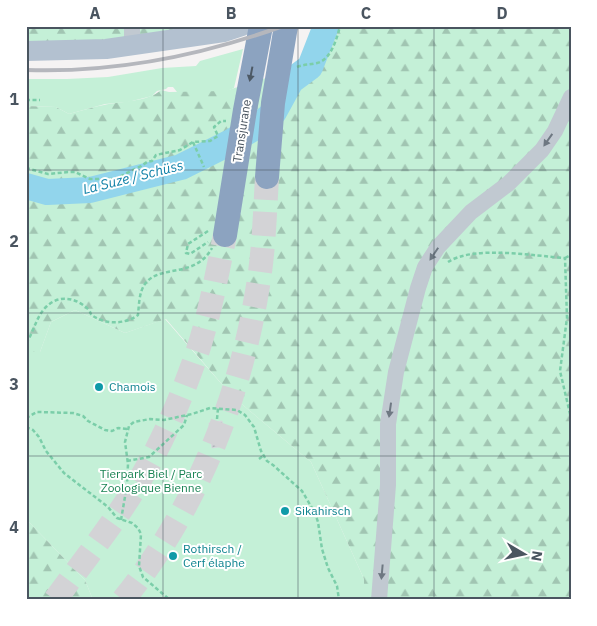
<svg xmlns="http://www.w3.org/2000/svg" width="597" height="626" font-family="'IBM Plex Sans',sans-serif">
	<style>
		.green { fill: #c4f0d7 }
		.forest { fill: url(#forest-firs) }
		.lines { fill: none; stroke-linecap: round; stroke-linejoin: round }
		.river { stroke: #92d5ec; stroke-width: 26 }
		.building { fill: url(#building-hatch); stroke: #d7d9de }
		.highway-tunnel { stroke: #d3d3d6; stroke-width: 24; stroke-dasharray: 24 12; stroke-linecap: butt }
		.path { stroke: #7bcea9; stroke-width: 2.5; stroke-dasharray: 4 2.5; stroke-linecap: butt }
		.minor { stroke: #c1c9d1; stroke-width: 16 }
		.major { stroke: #b3c1d0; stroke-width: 20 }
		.highway { stroke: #8ca3c0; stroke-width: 24 }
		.rail { stroke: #b5b7bd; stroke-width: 4 }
		.oneway { fill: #4d5965 }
		.oneway2 { fill: #6e7882 }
		.grid { fill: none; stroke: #4a5560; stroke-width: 1; stroke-opacity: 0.55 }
		.culture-dot { fill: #0f9aa8; stroke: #fff; stroke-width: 2 }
		.labels { text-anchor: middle; stroke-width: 4; stroke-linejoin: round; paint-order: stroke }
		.street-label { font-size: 12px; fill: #4a5560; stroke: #fff }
		.culture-label { font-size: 12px; fill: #0d838f; stroke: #fff; text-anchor: start }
		.park-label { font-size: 12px; fill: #198353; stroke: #fff }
		.water-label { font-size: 14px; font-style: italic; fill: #0f80a7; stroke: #fff }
		.neatline { fill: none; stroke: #4a5560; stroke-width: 2 }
		.grid-label { font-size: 16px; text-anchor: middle; font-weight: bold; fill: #4a5560 }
	</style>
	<defs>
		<pattern id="forest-firs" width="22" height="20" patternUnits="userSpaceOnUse" patternTransform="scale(1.25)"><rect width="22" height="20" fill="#c4f0d7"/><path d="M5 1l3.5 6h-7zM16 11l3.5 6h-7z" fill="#a1c5b2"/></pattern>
		<pattern id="building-hatch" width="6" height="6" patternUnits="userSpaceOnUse" patternTransform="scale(1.25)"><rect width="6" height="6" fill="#cdcfd5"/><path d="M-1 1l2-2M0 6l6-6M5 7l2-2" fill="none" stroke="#a8abb0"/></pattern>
	</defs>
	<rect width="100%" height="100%" fill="#f5f3f3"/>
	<path class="green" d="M243 49 234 88 225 92H177L173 87H168L166 89 157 91 152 96 128 102 105 104 69 114 56 107 26 106V79H67L108 77 162 68 196 66 200 61Z
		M75 310 125 333 165 319 232 396 311 462 364 579V600H93L85 580 26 519V352H40L51 322Z"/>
	<path class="forest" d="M26 26H186L132 46 26 51Z
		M346 26H571V600H364V579L311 462 232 396 166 319 125 333 75 310 51 322 40 352H26V106L56 107 69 114C81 111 92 107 104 105 121 101 148 102 161 90L169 92 225 91 285 72 336 32Z
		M26 519 85 580 93 600H26Z"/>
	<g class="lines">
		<path class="river" d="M26 186 47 192 90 190 181 167 229 143 262 123 274 112 291 81 310 67 326 26"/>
	</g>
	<path class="building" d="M222 421 225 446 212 448 209 423Z"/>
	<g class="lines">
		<path class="highway-tunnel" d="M55 600C82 563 111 527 135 488 161 446 182 397 198 350 210 313 217 274 225 235
			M123 600C197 509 242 394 259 279 264 246 265 211 267 177"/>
		<path class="path" d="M297 67C304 64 310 65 317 63 331 60 337 38 340 26
			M26 100H40
			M193 142 204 167
			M26 168 48 174 68 172H75L90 179H115L141 166 147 162 152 161 156 155 180 150 193 142 210 141 218 136 214 127 221 121H226
			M208 231 188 244 186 253 190 254 208 242
			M565 258 571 255
			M448 262C474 245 534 256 565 258L567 318 560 371 571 418
			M26 343C34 332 36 316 47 306 60 294 77 298 89 310 91 313 90 314 93 316 107 325 126 324 138 315 139 305 139 292 145 284 159 264 195 279 212 248
			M26 418 37 412 73 413 83 416 88 421 105 430 112 431 118 428 128 429
			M217 419 218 408
			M26 427 33 430 39 437 46 451 64 473 108 507 117 518 132 523 138 528 141 534 139 566 143 577 170 600
			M259 459 263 456
			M127 461 149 457 184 425 187 415
			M121 520 127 485 128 464 125 442 129 426 134 422 150 419 164 420 192 414 210 408 237 410 245 415 254 427 261 451 267 461 273 465 302 491 315 513 318 522 322 549 328 568 337 586 339 600"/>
		<path class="minor" d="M132 26V46
			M379 600 388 485V424L396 372 418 288 425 267 438 247 471 212 508 184 542 150 555 131 571 97"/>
		<path class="major" d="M26 51 106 49 224 32 242 26"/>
		<path class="highway" d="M267 177 273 103 286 26
			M225 235 245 110 261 26"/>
		<path class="rail" d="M26 70C114 73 200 56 283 26"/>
	</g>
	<defs><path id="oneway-solid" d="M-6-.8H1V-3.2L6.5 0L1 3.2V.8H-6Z" transform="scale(1.25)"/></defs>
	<use class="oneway" href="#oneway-solid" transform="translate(251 74) rotate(101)"/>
	<g class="oneway2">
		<use href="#oneway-solid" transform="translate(548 140) rotate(125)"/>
		<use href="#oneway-solid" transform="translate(434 254) rotate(124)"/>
		<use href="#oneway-solid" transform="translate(390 410) rotate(98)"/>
		<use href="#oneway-solid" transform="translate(382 572) rotate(95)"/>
	</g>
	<path class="grid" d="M163 26V600M298 26V600M434 26V600M26 170H571M26 313H571M26 456H571"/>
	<g class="culture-dot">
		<circle cx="99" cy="387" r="5"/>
		<circle cx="285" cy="511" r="5"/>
		<circle cx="173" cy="556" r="5"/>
	</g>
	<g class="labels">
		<g class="street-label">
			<text transform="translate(242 131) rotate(-81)" y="4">Transjurane</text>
		</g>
		<g class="culture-label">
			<text x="109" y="391">Chamois</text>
			<text x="295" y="515">Sikahirsch</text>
			<text x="183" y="553">Rothirsch /<tspan x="183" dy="14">Cerf élaphe</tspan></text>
		</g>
		<g class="park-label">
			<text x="151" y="478">Tierpark Biel / Parc<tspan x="151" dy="14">Zoologique Bienne</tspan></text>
		</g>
		<g class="water-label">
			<text transform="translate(133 177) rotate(-14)" y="5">La Suze / Schüss</text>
		</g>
	</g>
	<rect width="597" height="626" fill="none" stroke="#ffffff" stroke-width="55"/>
	<g transform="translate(524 554) rotate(99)" stroke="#ffffff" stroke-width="4" paint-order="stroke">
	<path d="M0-4L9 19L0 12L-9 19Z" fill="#4a5560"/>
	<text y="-8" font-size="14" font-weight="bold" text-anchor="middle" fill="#4a5560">N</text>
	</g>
	<rect x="28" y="28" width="542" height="570" class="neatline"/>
	<g class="grid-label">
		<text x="95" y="19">A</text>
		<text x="231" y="19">B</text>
		<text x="366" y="19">C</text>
		<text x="502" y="19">D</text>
		<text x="14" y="105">1</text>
		<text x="14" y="247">2</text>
		<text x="14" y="390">3</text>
		<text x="14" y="533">4</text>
	</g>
</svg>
